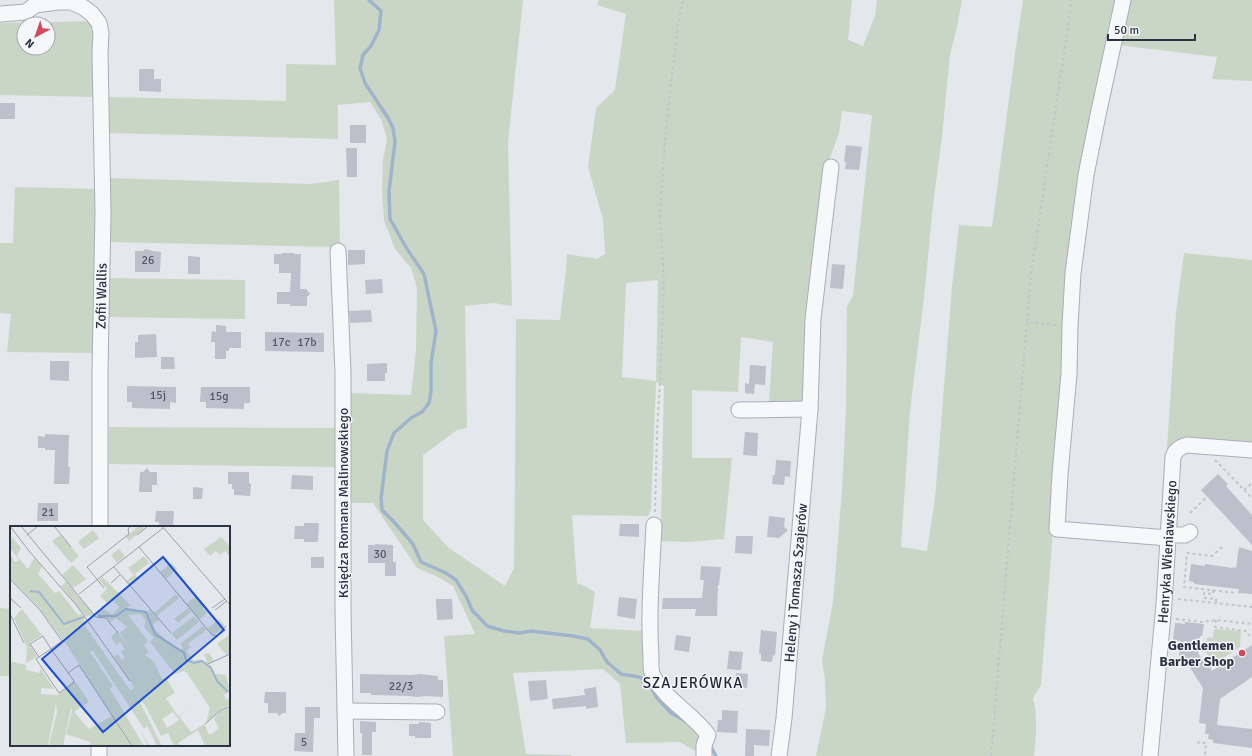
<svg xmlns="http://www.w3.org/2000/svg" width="1252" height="756" font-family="Signika,sans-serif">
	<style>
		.green { fill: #c9d6c5; fill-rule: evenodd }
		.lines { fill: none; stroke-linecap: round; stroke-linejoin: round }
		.stream { stroke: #9fb4cc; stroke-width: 3.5 }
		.building { fill: #bbc0ca }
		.minor-casing { stroke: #a9aeb7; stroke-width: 17 }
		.path { stroke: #c2c5cb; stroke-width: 2; stroke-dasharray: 3 3; stroke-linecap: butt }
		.minor { stroke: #f7f8fa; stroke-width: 15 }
		.poi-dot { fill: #d1495b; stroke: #f4f6f9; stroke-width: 1.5 }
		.labels { text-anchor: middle; stroke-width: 3; stroke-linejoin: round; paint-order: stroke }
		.number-label { font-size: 12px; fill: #4f5766 }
		.street-label { font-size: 14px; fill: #2b3445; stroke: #f4f6f9 }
		.poi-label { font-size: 14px; font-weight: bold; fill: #2b3445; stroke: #f4f6f9; text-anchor: end }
		.neighbourhood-label { font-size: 15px; letter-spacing: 1px; fill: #1d2536; stroke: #f4f6f9 }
		.inset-river { fill: none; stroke: #9fb4cc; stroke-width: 2 }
		.inset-road { fill: none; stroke: #9a9fa9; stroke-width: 1 }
		.view { fill: #1d4ed8; fill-opacity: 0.15; stroke: #1d4ed8; stroke-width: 2 }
		.inset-edge { fill: none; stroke: #2b3445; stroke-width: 2 }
	</style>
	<rect width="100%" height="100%" fill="#e4e7ec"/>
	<path class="green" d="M334 0H523L508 142 512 306 494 303 465 306 467 428 457 430 423 455V520L449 548 505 586 514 568 515 475 516 319 560 320 566 270 567 254 597 259 605 254 603 219 588 167 596 108 615 90 626 14 597 5 599 0H852L848 40 863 46 875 16 877 0H962L957 27 950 54 942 137 933 205 924 298 910 411 901 547 927 551 935 499 952 287 959 225 992 227 1015 54 1023 0H1120L1068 338 1041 685 1033 698C1038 717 1036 736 1034 756H816L826 708 825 680 822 660 833 602 842 490 846 410 847 306 853 296 872 115 842 111 839 133 830 158 821 205 806 403H769L773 342 741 337 738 392 692 390V458H732L724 539 688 542 658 541 661 522 664 386 656 382 651 510 648 516 572 515 577 583 585 586 595 592 590 628 646 631 647 666 702 732 698 740V752L679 742 626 743 620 684 603 669 513 673 526 754 571 755V756H453L444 636 475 634 453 586 440 578 417 568 373 503H347V393L411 395 416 350 417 288 411 268 395 249 384 221 382 192 383 159 387 139 381 119 370 102 338 105V139L108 133 109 97 286 101V64L336 65ZM658 280 656 381 622 377 626 283Z
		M1127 0H1252V81L1212 79 1217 57 1118 45Z
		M94 21 93 39 97 97 0 95V23ZM24 24H48V48H24Z
		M109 178 310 184 339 180 340 247 109 242Z
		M15 187 99 189 95 353 7 352 11 314 0 313V243H13Z
		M1184 253 1252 260V444L1185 438 1167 449 1176 313Z
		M107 278 245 280V319L104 317Z
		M109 427 337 428 338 467 109 464Z
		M0 608 11 609V676H0Z
		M1214 629 1241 631 1240 647 1214 664 1205 651 1207 637 1213 638Z"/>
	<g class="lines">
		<path class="stream" d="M369 0 381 11 379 30 371 46 363 55 360 68 365 83 388 118 393 128 395 142 389 191 390 219 407 249 424 274 436 331 431 363V391L429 403 422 412 411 418 394 433 387 451 381 498 382 510 395 523 413 544 421 562 446 573 456 580 466 596 472 610 487 626 504 631 520 633 531 631 573 636 588 639 600 650 607 662 621 674 639 677 648 682 657 698 671 713 687 722
			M710 745 716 756"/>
	</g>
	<path class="building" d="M139 69H154V79H161V92L139 91Z
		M0 103H15V119H0Z
		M350 125H366V143H350Z
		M846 145 862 147 859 170 845 169 846 162H844Z
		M346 148H357V177H347Z
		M145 249 150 250 152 251 161 252 160 272H135V251H143Z
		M348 250H365V264L348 265Z
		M282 253H294V254H301L300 289H306L310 294 307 297V306H290V304H277V292H290L291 273H279V264H274V254H282Z
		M188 256 200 257V274H188Z
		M832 264 845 265 843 289 830 288Z
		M382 279 383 293 366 294 365 280Z
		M371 310 372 322 350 323 349 311Z
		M216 325 226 326V332H241V348H229V351H226V359H215V342H211L212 331 216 332Z
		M265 332 324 333V352L265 351Z
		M156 334 157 357 135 358V342H138V335Z
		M161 357H174L175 369H161Z
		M50 361H69V381L50 380Z
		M387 363V373H385V381H367V364Z
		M750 365 766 366 765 385 755 384 754 394 745 393V383L749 384Z
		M127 386 176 387V403L170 402V409L132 408V402H127Z
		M201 387H250V403H244V409L206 408V402H200Z
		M745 432 758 433 757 456 743 455Z
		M45 434 69 435 68 467H70L69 484H54L55 450H45V448H38V436L45 437Z
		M776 460 791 461 790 477 785 476 784 485 772 484 773 475H775Z
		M147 468 150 472H157V485H152V492H139L140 472H143Z
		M228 472H249V483L251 484 250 496 234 495V489H232V484H228Z
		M1218 474 1228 484 1226 486 1252 515V545L1201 490Z
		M292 475 313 476V490L291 489Z
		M193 487 203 488 202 499H193Z
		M38 503H58V521H37Z
		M156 511H174L173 527H159V522H155Z
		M769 516 785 518 784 527 788 530 779 538 767 537Z
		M304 523H319L318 542H304V539H294L295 526H304Z
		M620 524H639V537L619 536Z
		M736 536H753L752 554 735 553Z
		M375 544 393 545V562H396V576H385V563H368V545H375Z
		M1239 547 1252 551V594L1238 593 1239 589 1194 584V582L1189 581 1191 564 1205 566V564L1233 568V567L1236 568Z
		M311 557H324V568H311Z
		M701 566 721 567 719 585H718L717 616H695L696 609H662L663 598H702L704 580H700Z
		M619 597 637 599 635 619 617 616Z
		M436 599H452L453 619 437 620Z
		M1185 622 1204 624 1202 636H1200L1198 653 1208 668 1210 667 1212 671 1252 645V677L1220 699 1217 725 1252 729V748L1213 743V740L1208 739 1209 734H1205L1206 724 1199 723 1203 688 1185 660 1183 661 1179 655 1180 641 1173 640 1175 623 1185 624Z
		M761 630 777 632 775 656 773 655 772 662 761 661V654H759Z
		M676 635 691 637 689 652 674 650Z
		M729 651 743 652 741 670 727 669Z
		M736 673 748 674 747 688 735 687Z
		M360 674 410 675 420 674 438 676V680H443V697L426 696 416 697 409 696 371 695V693H360Z
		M546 680 548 699 530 701 528 681Z
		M596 687 598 707 586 709V706L553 709 552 699 585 695 584 689Z
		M265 692H286V713H283L279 716 277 713H268V703H264Z
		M305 707H320V718H314L313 752 294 751 295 733H305Z
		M722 710 738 711 737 733 717 732 718 720H722Z
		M360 721 376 722V732H372V755H362V733H360Z
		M419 722 431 723V738H415V736H409V724H419Z
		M746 729 770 730 769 746 754 745V756H745Z"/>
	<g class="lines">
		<g class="minor-casing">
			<g id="minor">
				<path d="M1123 0 1098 115 1086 175 1073 273 1070 326 1069 374 1060 474 1057 529 1168 538"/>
				<path d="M0 14 26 12 35 5 58 2H71L83 7 92 14 99 23 101 33 100 53 103 213 100 371V527"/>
				<path d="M338 251 343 373V612L346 756"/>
				<path d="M739 410 810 409"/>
				<path d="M654 525C652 569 648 613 651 657 651 663 650 672 654 678 668 702 692 713 708 735L704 745V756"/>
				<path d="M1168 535H1185L1190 532"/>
				<path d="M345 711 437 712"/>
				<path d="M99 745V756"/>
				<path id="s1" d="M779 756 784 718 810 409 813 319 822 242 831 167"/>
				<path id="s2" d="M1150 756 1164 604 1173 457C1175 450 1180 447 1187 445L1252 450"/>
			</g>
		</g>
		<path class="path" d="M1027 322 1031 274 1072 0
			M1215 460 1252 498
			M1244 490 1252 483
			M655 512 657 431 660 382 664 283 660 215 665 138 678 24 683 0
			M1190 513 1209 495
			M1222 547 1212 556 1187 553 1184 587 1237 593
			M1213 590V594L1204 593V598L1216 599V603
			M1178 599 1252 607
			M1176 619 1203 622 1216 620 1252 624
			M1216 620 1215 627 1246 631 1252 639
			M1198 744 1199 742 1206 743 1205 756
			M991 756 1027 322 1057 325"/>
		<use href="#minor" class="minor"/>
	</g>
	<circle class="poi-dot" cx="1242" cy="653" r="4"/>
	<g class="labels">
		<g class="number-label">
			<text x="148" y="264">26</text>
			<text x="281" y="346">17c</text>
			<text x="307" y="346">17b</text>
			<text x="158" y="399">15j</text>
			<text x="219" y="400">15g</text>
			<text x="48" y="516">21</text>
			<text x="380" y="558">30</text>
			<text x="401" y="690">22/3</text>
			<text x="304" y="746">5</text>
		</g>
		<g class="street-label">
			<text transform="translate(101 296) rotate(-89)" y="5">Zofii Wallis</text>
			<text transform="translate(343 503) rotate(-90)" y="5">Księdza Romana Malinowskiego</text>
			<text dy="5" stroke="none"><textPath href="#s2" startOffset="205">Henryka Wieniawskiego</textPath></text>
			<text dy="5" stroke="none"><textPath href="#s1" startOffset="174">Heleny i Tomasza Szajerów</textPath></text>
		</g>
		<g class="poi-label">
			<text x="1234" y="650">Gentlemen<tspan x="1234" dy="16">Barber Shop</tspan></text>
		</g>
		<g class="neighbourhood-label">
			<text x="693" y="688">SZAJERÓWKA</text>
		</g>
	</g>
	<g transform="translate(10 526)">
		<rect width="220" height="220" fill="#e4e7ec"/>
		<path d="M129 0 135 2 119 15 116 11ZM83 4 89 12 74 23 68 16ZM50 9 69 30 61 37 42 15ZM2 11 11 22 7 30 18 43 24 32 32 41 28 48 45 67 49 65 68 89 72 88 77 103 120 164 124 162 121 156 104 131 107 128 112 134 115 132 111 126 115 123 110 116 106 119 101 111 107 105 119 121 110 107 117 101 106 92 101 96 96 91 87 90 86 88 93 83 102 88 110 81 102 74 98 78 90 70 97 63 89 54 93 51 120 79 117 82 137 86 140 84 149 94 142 99 145 104 168 124H170L173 121 170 118 193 100 196 104 178 118 181 121 176 125 184 135 189 133 195 136 197 135 194 128 199 127 204 135 197 138 205 148 216 149 220 165 214 169 216 174 220 172V180L211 183 195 199 199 209 206 205 209 202 204 193 210 185 219 183 220 220H195L188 204 168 217 170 220H164L158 207 151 210 135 179 127 170 152 220H147L137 200 134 203 83 125 80 126 103 160 100 163 134 220 137 219 130 204 139 220H122L58 121 29 82 0 52V28L5 36 9 34 0 22ZM131 88 136 95 134 101 144 112 140 116 165 148 174 145 177 147 200 182 196 197 181 206 169 190 179 183 168 190 156 172 165 167 156 152 152 153 144 136 135 129 139 126 134 119 138 115 118 89ZM163 186 169 194 157 202 152 193ZM211 11 220 21V30L215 25 210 29 206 25 200 30 194 23ZM109 23 115 30 107 37 101 29ZM134 30 139 37 125 48 128 52 120 59 116 55 124 49 118 42ZM162 37 167 43 156 53 150 46ZM63 39 76 53 63 62 52 49ZM56 56 86 91 82 89 76 91 51 60ZM166 68 169 72 147 90 144 87ZM185 71 195 80 193 82 197 87 189 94 176 78ZM178 82 181 86 168 97 164 93ZM12 83 32 109 19 117 27 131 16 137 17 121 4 92ZM184 90 189 96 167 114 161 108ZM209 93 215 100 203 110 197 103ZM220 108V127L216 129 207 118ZM0 135 16 139V144L30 147V142L44 163 31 162V168L48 169 65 155 79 176 64 186 79 203 102 190 121 220H79L83 208 80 216 56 208 61 190 62 184 61 182 53 220H39L47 186 46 177 38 220H0Z" fill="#c9d6c5" fill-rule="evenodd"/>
		<path class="inset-river" d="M20 65 29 66 54 98 74 91M88 90H106L116 83 136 86 145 108 174 127 176 134 184 137 192 135 201 142 207 155 218 166"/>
		<path class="inset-road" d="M0 0 19 25 67 80 120 155M11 0 86 91 96 92 108 107M44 0 61 21M152 0 220 79M17 9 28 0M127 9 138 0M129 21 202 109 207 110 216 100M104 41 161 107M0 53 30 84 52 115 41 123 29 131 20 118 33 110 41 123 64 155 63 157 49 167 26 133 29 131M101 57 110 49M94 62 77 41 119 8 118 3 121 0M69 68 153 2M0 72 11 82M202 82 215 73M205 84 217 75M0 88 14 117M198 138 220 128M58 147 69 139 122 220M195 198 211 184 220 181"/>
		<path class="view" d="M153 31 214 104 93 206 32 133Z"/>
		<rect width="220" height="220" class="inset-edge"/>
	</g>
	<g transform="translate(36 36) rotate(220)"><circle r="19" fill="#f4f6f9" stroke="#a4a8b1"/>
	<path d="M0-3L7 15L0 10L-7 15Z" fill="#d1495b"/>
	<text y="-6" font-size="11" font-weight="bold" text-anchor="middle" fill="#2b3445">N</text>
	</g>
	<path d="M1108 34v6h87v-6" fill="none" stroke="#2b3445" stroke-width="2"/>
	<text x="1114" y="34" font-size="12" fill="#2b3445" stroke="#f4f6f9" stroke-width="3" paint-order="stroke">50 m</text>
</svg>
